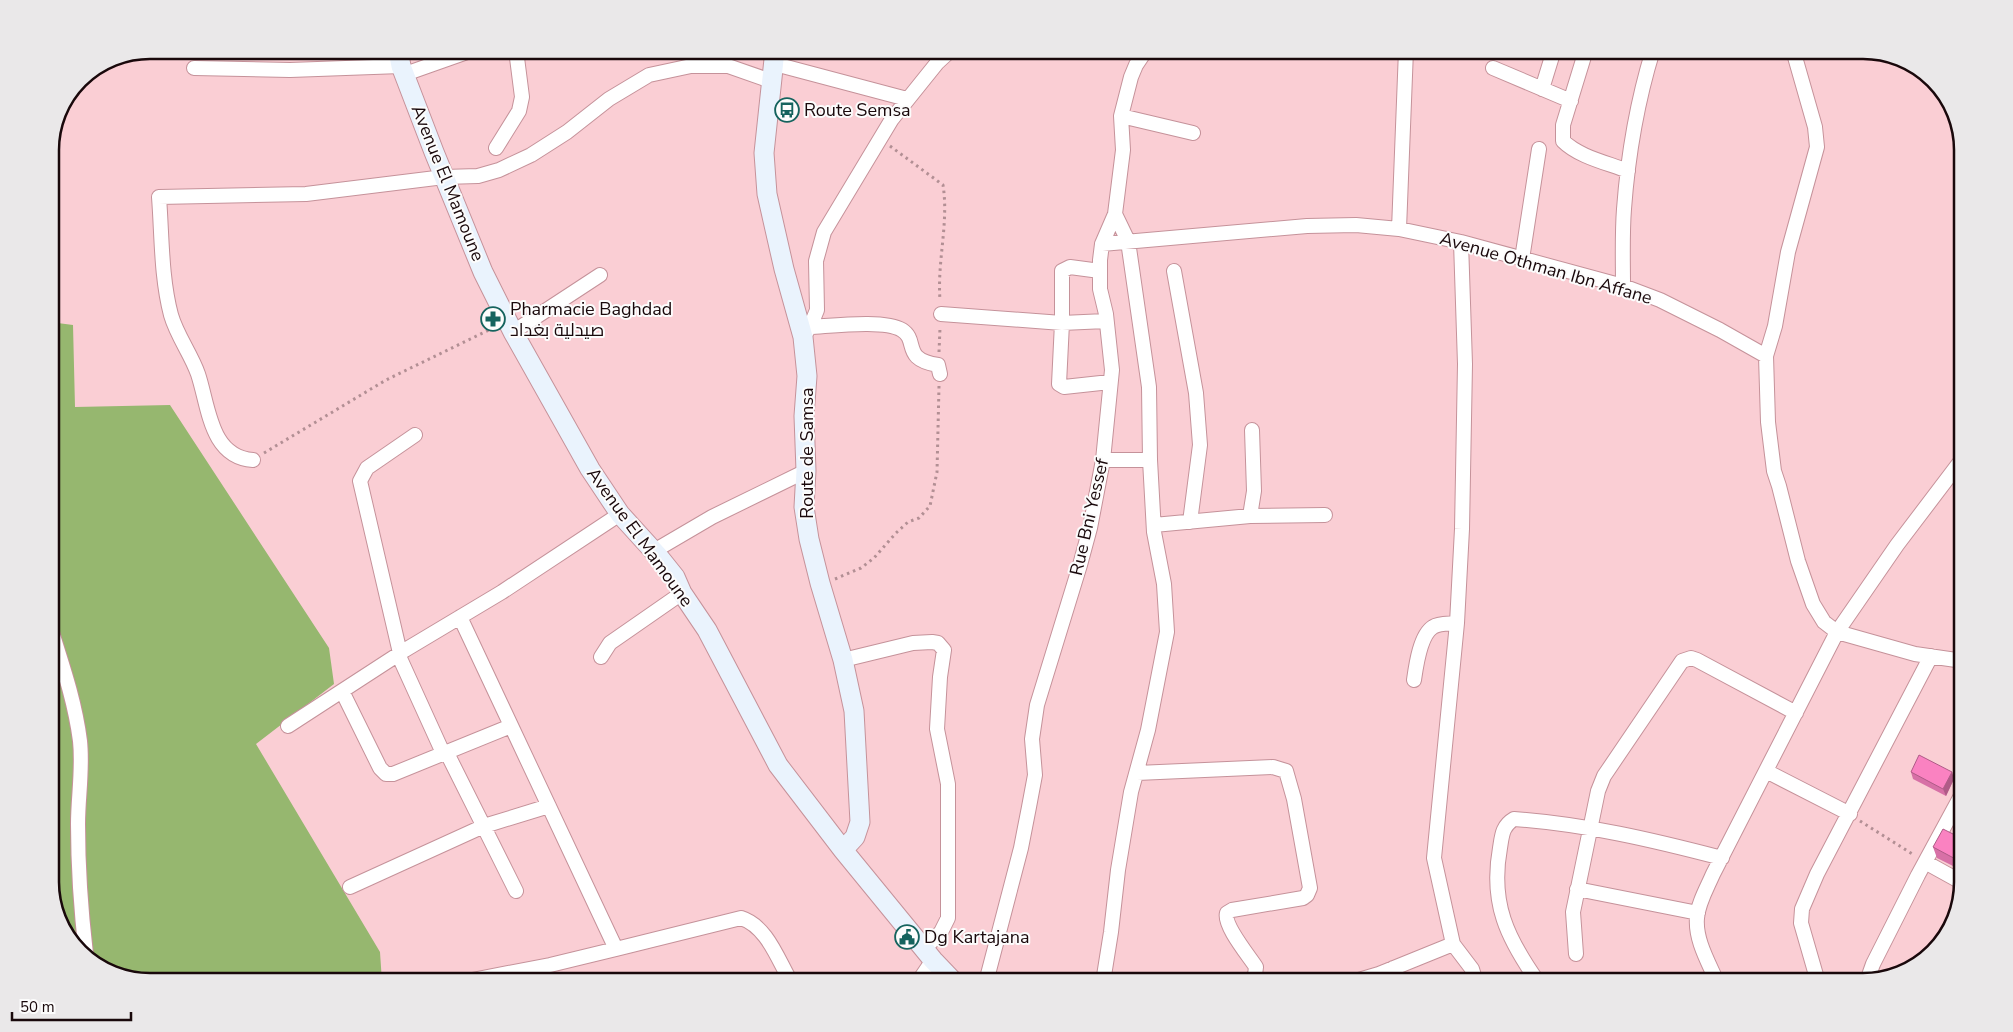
<svg xmlns="http://www.w3.org/2000/svg" width="2013" height="1032" font-family="'Nunito Sans',Cairo,sans-serif">
	<style>
		.green { fill: #96b76f }
		.lines { fill: none; stroke-linecap: round; stroke-linejoin: round }
		.street-casing { stroke: #c5929a; stroke-width: 16 }
		.secondary-casing { stroke: #c5929a; stroke-width: 21 }
		.path { stroke: #b28f94; stroke-width: 3; stroke-dasharray: 2.5 4; stroke-linecap: butt }
		.street { stroke: #fff; stroke-width: 14 }
		.secondary { stroke: #eaf3fd; stroke-width: 19 }
		.wall { fill: #d770a6 }
		.shaded-wall { fill: #af5b87 }
		.building { fill: #fa82c1; stroke: #af5b87 }
		.labels { text-anchor: middle; stroke-width: 4; stroke-linejoin: round; paint-order: stroke }
		.poi-label { font-size: 18px; fill: #19080b; stroke: #fcfcfc; text-anchor: start }
		.street-label { font-size: 18px; fill: #19080b; stroke: #fcfcfc }
		.rim { fill: none; stroke: #19080b; stroke-width: 2.5 }
	</style>
	<rect width="100%" height="100%" fill="#faced4"/>
	<path class="green" d="M50 322 73 325 75 407 170 405 329 648 334 684 256 744 380 952 382 982H150L106 972 67 938 50 889Z"/>
	<g class="lines">
		<g class="street-casing">
			<path id="street" d="M1586 50 1563 125V141C1579 157 1608 163 1628 171
				M1793 50 1815 127 1817 147 1788 252 1775 326 1766 356 1768 422 1774 471 1779 486 1798 561 1813 604 1824 622 1837 632 1915 654 1963 661
				M775 64 907 99
				M194 68 290 70 401 66
				M1493 68 1571 101
				M405 74 473 50
				M1542 89 1554 50
				M1121 116 1193 133
				M496 148 519 111 522 97 516 50
				M1399 229 1406 50
				M1461 242 1465 364 1462 529 1457 623 1434 858 1453 944 1472 969 1476 982
				M1102 244 1307 226 1356 225 1399 229 1461 242 1623 286 1660 300 1720 330 1766 356
				M1522 259 1539 149
				M1100 271 1070 267 1062 271V323L1059 384 1064 387 1110 382
				M1174 271 1196 393 1200 445 1190 522
				M1623 286C1623 261 1622 235 1624 209 1628 155 1637 102 1653 50
				M941 314 1062 323 1106 321
				M810 327C831 326 885 319 902 330 919 341 901 359 938 365L940 374
				M513 332 600 275
				M803 337 810 327 817 310 816 261 824 232 892 119 937 63 951 50
				M253 460C210 457 209 407 198 374 191 354 177 336 171 315 161 277 162 236 159 197L306 194 444 177 478 176 499 170 531 155 567 132 609 99 649 75 691 66H728L771 81
				M1103 460H1150
				M1250 516 1254 491 1252 430
				M1154 525 1250 516 1325 515
				M654 551 712 517 806 471
				M460 617 616 949 741 918C767 926 778 960 791 982
				M50 626C62 664 75 701 80 741 83 769 78 797 78 824 78 868 81 911 86 954
				M400 653 360 481 367 468 415 435
				M398 654 443 753
				M601 657 610 643 682 593
				M843 660 913 643 932 642 938 643 944 650 940 677 937 729 948 784V918L941 932 924 949
				M1414 680C1416 666 1420 635 1433 627 1439 623 1450 624 1457 623
				M342 691 380 768 386 774H393L511 726
				M288 726 405 650 502 592 620 514
				M446 751 516 891
				M1766 771 1850 814
				M1137 773 1273 767 1286 771 1294 799 1310 888 1307 895 1303 898 1232 910 1227 913C1223 925 1249 956 1256 967L1255 975 1248 982
				M1925 862 1963 883
				M350 887 484 826 549 806
				M1577 889 1698 913
				M1576 954 1573 912 1598 791 1604 776 1682 661 1691 658 1697 660 1796 713
				M1393 968 1398 982
				M1867 981 1873 964 1918 875 1963 792
				M462 982 550 965 616 949
				M918 982 933 960
				M986 982 1021 848 1029 807 1035 775 1032 739 1037 705 1080 565 1090 528 1103 460 1112 370 1106 314 1100 289V260L1102 244 1115 214 1123 150 1121 116 1131 77 1136 65 1146 50
				M1103 982 1111 932 1118 870 1131 792 1148 730 1167 632 1164 584 1154 532 1150 460 1149 387 1128 241 1115 214
				M1352 982 1379 974 1453 944
				M1538 982C1507 938 1490 903 1500 848 1502 836 1502 826 1514 819 1585 824 1653 840 1722 858
				M1717 982C1709 963 1695 940 1697 918 1698 903 1707 888 1713 874L1837 632 1897 545 1963 458
				M1818 982 1801 923 1802 909 1817 874 1931 656"/>
		</g>
		<g class="secondary-casing">
			<path id="secondary" d="M398 50 401 66 434 152 483 272 513 332 590 469 620 514 659 557 675 577 682 593 707 630 778 765 843 850 933 960 954 982
				M775 50 764 153 767 194 784 269 803 337 807 376 804 416 806 471 804 507 809 539 820 583 843 660 854 711 860 822 855 837 843 850"/>
		</g>
		<path class="path" d="M890 146 943 185C949 223 937 261 940 300
			M939 352 940 328
			M264 453 386 380 493 328
			M835 579 861 568 874 558 896 533 908 522 919 518 930 506 937 472 939 386
			M1860 821 1914 855"/>
		<use href="#street" class="street"/>
		<use href="#secondary" class="secondary"/>
	</g>
	<path class="wall" d="M1911 772H1952L1954 779 1946 796 1913 779Z
		M1963 839V871L1937 858 1933 847Z"/>
	<path class="shaded-wall" d="M1952 772 1954 779 1946 796 1943 789Z"/>
	<path class="building" d="M1919 755 1952 772 1943 789 1911 772Z
		M1943 829 1963 839V863L1933 847Z"/>
	<defs>
		<g id="bus-ring" transform="scale(1.25)"><circle r="9.5" fill="#fcfcfc" stroke="#15635e" stroke-width="1.5"/><path d="M-5-6H5V4H4V6H2V4H-2V6H-4V4H-5ZM-3.5-4V0h7V-4ZM-3.5 1.2v1.5H-2V1.2ZM2 1.2v1.5H3.5V1.2Z" fill="#15635e"/></g>
		<g id="pharmacy-ring" transform="scale(1.25)"><circle r="9.5" fill="#fcfcfc" stroke="#15635e" stroke-width="1.5"/><path d="M-2-6h4v4h4v4h-4v4h-4v-4h-4v-4h4Z" fill="#15635e"/></g>
		<g id="civic-ring" transform="scale(1.25)"><circle r="9.5" fill="#fcfcfc" stroke="#15635e" stroke-width="1.5"/><path d="M-.6-6.5H3V-4.5H.6V-3L4-1V1h2V6H-6V1h2V-1L-.6-3ZM-1.2 2.5V6h2.4V2.5Z" fill="#15635e"/></g>
	</defs>
	<g fill-rule="evenodd">
		<use href="#bus-ring" x="787" y="110"/>
		<use href="#pharmacy-ring" x="493" y="319"/>
		<use href="#civic-ring" x="907" y="937"/>
	</g>
	<g class="labels">
		<g class="poi-label">
			<text x="804" y="116">Route Semsa</text>
			<text x="510" y="315">Pharmacie Baghdad<tspan x="510" dy="21">صيدلية بغداد</tspan></text>
			<text x="924" y="943">Dg Kartajana</text>
		</g>
		<g class="street-label">
			<text transform="translate(448 183) rotate(68)" y="6">Avenue El Mamoune</text>
			<text transform="translate(1546 268) rotate(16)" y="6">Avenue Othman Ibn Affane</text>
			<text transform="translate(807 453) rotate(-90)" y="6">Route de Samsa</text>
			<text transform="translate(1089 517) rotate(-77)" y="6">Rue Bni Yessef</text>
			<text transform="translate(640 537) rotate(54)" y="6">Avenue El Mamoune</text>
		</g>
	</g>
	<path d="M0 0H2013V1032H0ZM150 59H1863A91 91 0 0 1 1954 150V882A91 91 0 0 1 1863 973H150A91 91 0 0 1 59 882V150A91 91 0 0 1 150 59Z" fill="#eae8e9" fill-rule="evenodd"/>
	<path class="rim" d="M150 59H1863A91 91 0 0 1 1954 150V882A91 91 0 0 1 1863 973H150A91 91 0 0 1 59 882V150A91 91 0 0 1 150 59Z"/>
	<path d="M12 1012v8h119v-8" fill="none" stroke="#19080b" stroke-width="2.5"/>
	<text x="20" y="1012" font-size="15" fill="#19080b" stroke="#fcfcfc" stroke-width="4" paint-order="stroke">50 m</text>
</svg>
